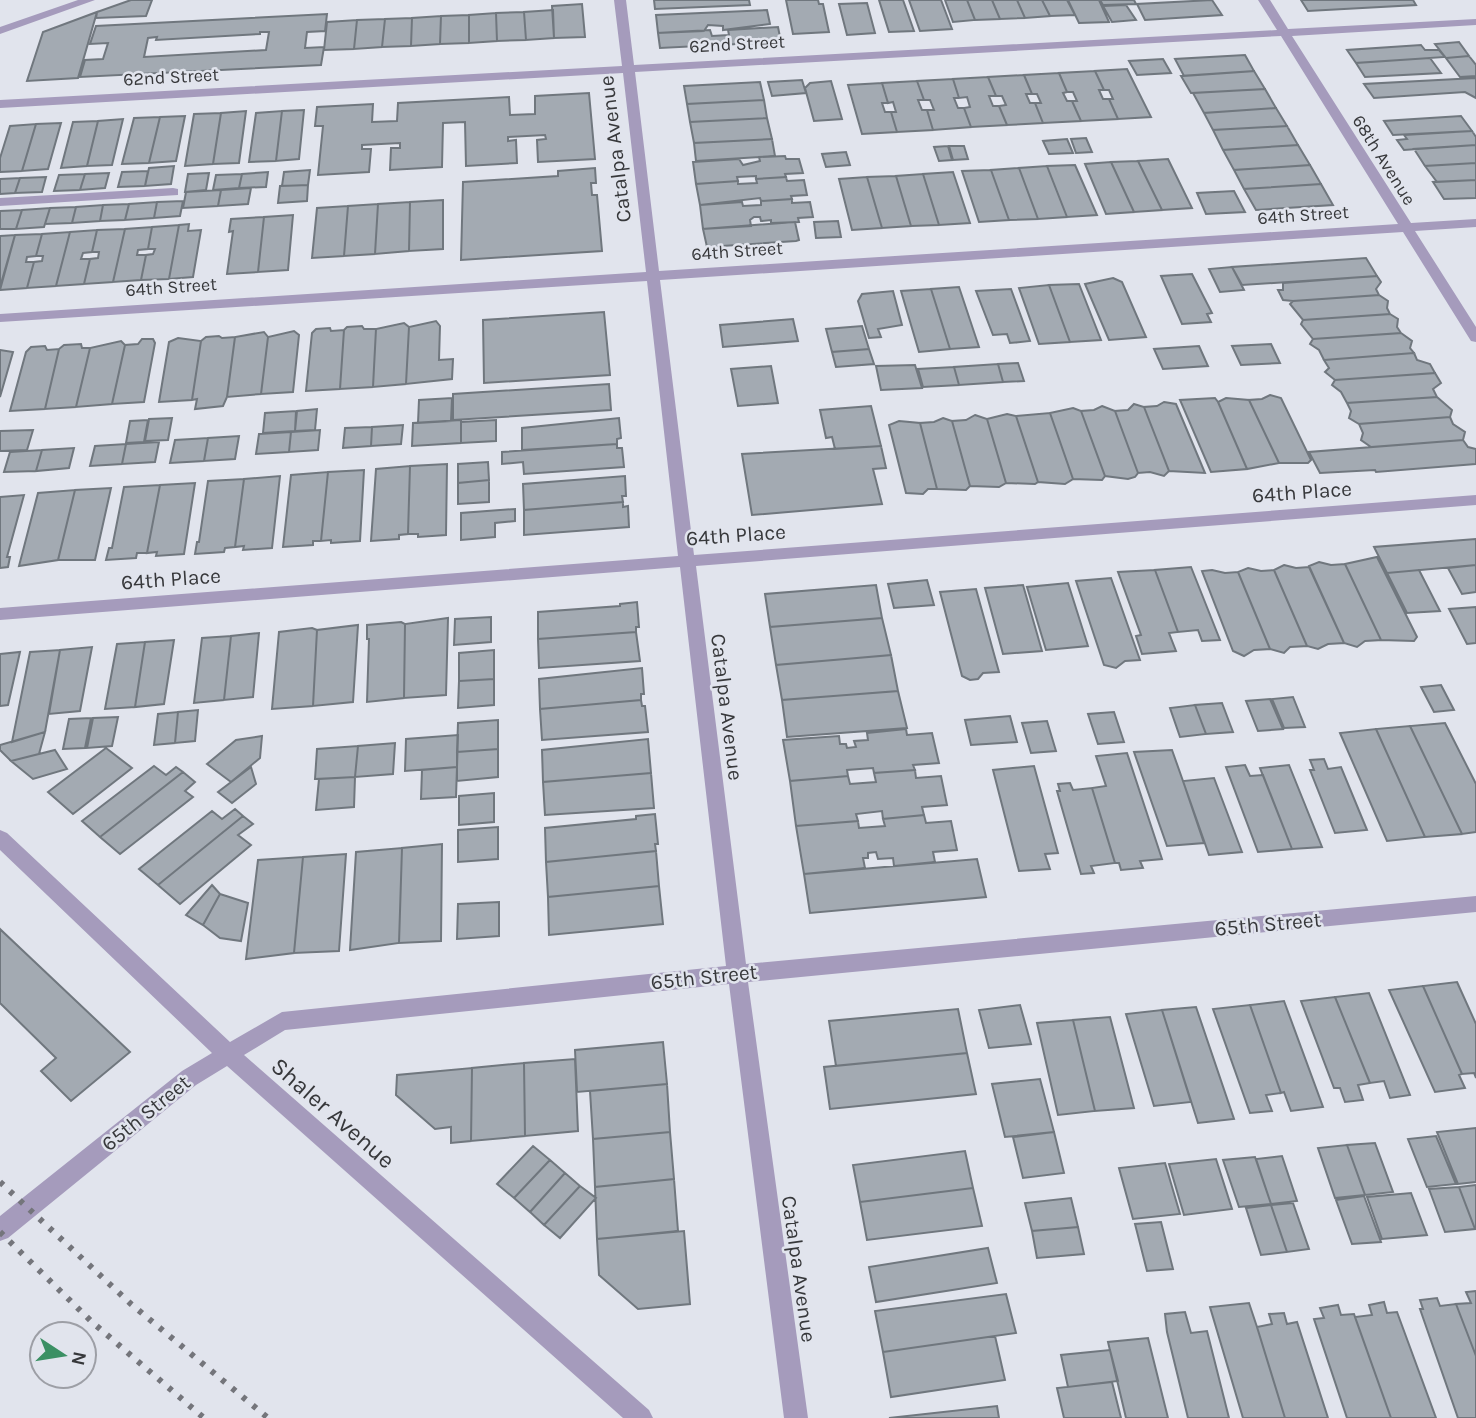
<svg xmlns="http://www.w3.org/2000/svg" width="1476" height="1418" font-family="Karla,sans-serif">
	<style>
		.building { fill: #a3aab2; stroke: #70777e; stroke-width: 2; fill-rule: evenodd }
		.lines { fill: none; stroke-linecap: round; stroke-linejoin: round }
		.minor { fill: #a59bbc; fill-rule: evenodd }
		.rail { stroke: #74757b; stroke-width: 6; stroke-dasharray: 4.5 9; stroke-linecap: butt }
		.labels { text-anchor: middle; stroke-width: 5; stroke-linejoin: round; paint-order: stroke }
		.far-street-label { font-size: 18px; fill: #37383b; stroke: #e1e4ed }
		.street-label { font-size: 21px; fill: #37383b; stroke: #e1e4ed }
		.near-street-label { font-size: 24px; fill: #37383b; stroke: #e1e4ed }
	</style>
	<rect width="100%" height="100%" fill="#e1e4ed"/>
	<path class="building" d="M131 0H152L146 16 96 18 97 12Z
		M654 0H749L750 5 655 9Z
		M786 0H818L819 4H823L829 32 793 34Z
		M879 0H903L914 31 889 32Z
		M909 0H941L952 29 920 31Z
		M945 0H967L975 20 953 22Z
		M967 0H992L1000 19 975 20Z
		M992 0H1017L1025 18 1000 19Z
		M1017 0H1042L1050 16 1025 18Z
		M1042 0H1067L1075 15 1050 16Z
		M1068 0H1099L1109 22 1079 23Z
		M1100 0H1134L1136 4 1103 5Z
		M1212 0 1222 15 1145 20 1137 4Z
		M1301 0H1413L1416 5 1308 11Z
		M867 3 875 33 847 35 839 4Z
		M582 4 585 37 554 38 552 6Z
		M1126 5 1136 20 1112 22 1103 6Z
		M553 10 554 38 526 40 524 12Z
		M767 10 770 24 723 30V26L708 25 704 31 658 33 656 15Z
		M97 12 78 78 27 81 43 32Z
		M524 12 526 40 497 41 496 13Z
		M496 13 497 41 469 43V15Z
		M327 14 325 31 307 32 305 48 324 47 321 65 80 77 85 60 103 59 108 43 90 44 96 26ZM260 32H269L266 50 144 57 148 38 157 37 156 40 260 34Z
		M469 15V43L440 44 441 16Z
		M441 16 440 44 411 46 412 18Z
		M412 18 411 46 382 47 385 19Z
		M385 19 382 47 354 49 357 20Z
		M357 20 354 49 324 50 327 22Z
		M778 27 781 42 660 48 658 33 710 30 712 36 729 35 728 30Z
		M1459 42 1469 56 1446 58 1435 44Z
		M1421 45 1425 50H1439L1445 57 1356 63 1347 50Z
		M1245 55 1254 71 1184 76 1175 59Z
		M1469 56 1476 65V76L1460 77 1446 58Z
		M1430 58 1441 73 1365 77 1356 63Z
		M1163 59 1171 73 1137 75 1129 61Z
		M1127 69 1151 117 1118 119 1109 99H1113L1109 90H1104L1095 71Z
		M1095 71 1104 90H1099L1103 99H1109L1118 119 1081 121 1072 101H1077L1073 92H1067L1059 73Z
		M1254 71 1265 89 1191 93 1181 76Z
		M1059 73 1067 92 1063 93 1067 101H1072L1081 121 1043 123 1035 103H1041L1037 94H1032L1024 75Z
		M1024 75 1032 94H1026L1030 103H1035L1043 123 1007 125 999 106 1006 105 1002 96H996L988 77Z
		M988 77 996 96H989L993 106H999L1007 125 971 127 964 108 970 107 967 97 959 98 953 79Z
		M1476 78V98L1465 92 1374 98 1364 84Z
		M953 79 959 98H954L958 108H964L971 127 933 130 927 110H934L930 100H924L917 81Z
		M802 80 806 93 772 96 768 82Z
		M831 81 842 119 814 121 805 88 810 83Z
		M917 81 924 100H918L922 110H927L933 130 897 132 891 112H896L893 102 888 103 882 83Z
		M760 82 764 100 687 104 684 86Z
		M882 83 888 103H882L885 112H891L897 132 862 134 848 85Z
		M1265 89 1276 108 1204 113 1193 93Z
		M589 93 595 159 538 162 537 140 546 139 545 135 508 137V141L516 140 517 163 466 166 465 122 443 123 442 167 390 170 391 148H400V143L362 145V149H371L369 172 318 175 323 126H315L317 107 373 104 372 122 397 121 398 103 509 97 510 115 535 114V96Z
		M764 100 767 118 690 122 687 104Z
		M1276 108 1287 126 1213 130 1204 113Z
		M304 110 299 159 276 161 282 111Z
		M246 111 239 163 213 164 221 113Z
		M282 111 276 161 249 162 256 113Z
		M221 113 213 164 185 166 194 114Z
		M185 116 176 161 149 163 160 117Z
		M1461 116 1472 131 1393 135 1384 121Z
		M160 117 149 163 122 164 134 118Z
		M767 118 772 139 694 143 690 122Z
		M123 119 112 165 87 166 98 121Z
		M98 121 87 166 61 168 73 122Z
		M61 123 48 169 22 171 36 124Z
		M36 124 22 171 0 172V158L10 126Z
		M1287 126 1298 145 1223 150 1213 130Z
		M1472 131 1476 137V145L1404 150 1397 140 1407 139 1404 135Z
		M1086 138 1092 152 1076 153 1071 139Z
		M772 139 775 156 696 161 694 143Z
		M1067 139 1073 153 1049 154 1043 141Z
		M1298 145 1310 165 1234 170 1223 150Z
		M1476 145V163L1425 166 1414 149Z
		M948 146 952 160 939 161 934 147Z
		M949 146H964L968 159 953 160Z
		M846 152 850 165 826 167 822 154Z
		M785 156 786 159H799L803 173 785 174 786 177 756 179V176L737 177 738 181 696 184 693 162 739 159 743 165 760 161 759 157Z
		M1168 159 1192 208 1162 210 1138 161Z
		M1138 161 1162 210 1134 212 1111 162Z
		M1111 162 1134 212 1106 214 1085 164Z
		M1476 163V180L1437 182 1425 166Z
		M1075 165 1097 215 1067 217 1047 166Z
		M1310 165 1321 184 1244 189 1234 170Z
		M174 166 171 184 145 186 149 168Z
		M1047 166 1067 217 1038 219 1019 168Z
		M595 168 596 183H591L592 195H597L602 251 461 260 463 182 558 176V171Z
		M1019 168 1038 219 1009 220 991 170Z
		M310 170 308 185 282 186 284 172Z
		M991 170 1009 220 979 222 962 171Z
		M148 171 145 186 118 187 122 172Z
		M268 172 266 187 239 188 242 174Z
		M953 172 970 223 939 225 923 174Z
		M109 173 105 188 80 190 85 174Z
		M209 173 206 190 185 192 188 174Z
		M85 174 80 190 54 191 59 175Z
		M242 174 239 188 213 190 216 175Z
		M923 174 939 225 911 226 896 176Z
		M896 176 911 226 882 228 867 177Z
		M46 177 42 192 15 193 20 178Z
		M786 177 787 181 804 180 807 195 791 196 792 199 761 201 760 198 700 205 696 184 738 181V184L757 183 756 179Z
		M867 177 882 228 852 230 839 179Z
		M20 178 15 193 0 194V179Z
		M1476 180V198L1444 199 1433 182Z
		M1321 184 1333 205 1256 210 1244 189Z
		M308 185 307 201 278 203 280 186Z
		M251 188 248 204 218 206 221 190Z
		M221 190 218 206 183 208 186 192Z
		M1234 191 1245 212 1206 214 1197 193Z
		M792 199V203L810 202 813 217 798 218 799 222 771 223V220L761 221 760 217H754L750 220 751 226 703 229 700 205 742 202 743 206 761 205V201Z
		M443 200V249L409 251 410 202Z
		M183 201 180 216 154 218 157 202Z
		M157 202 154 218 125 220 129 204Z
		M410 202 409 251 375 254 378 204Z
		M129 204 125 220 100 221 103 205Z
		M378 204 375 254 344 256 348 206Z
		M103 205 100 221 72 223 76 207Z
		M348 206 344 256 312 258 317 208Z
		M76 207 72 223 45 224 50 208Z
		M50 208 44 227 16 229 22 210Z
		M22 210 16 229H0V211Z
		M293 215 288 270 258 272 264 217Z
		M264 217 258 272 227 274 233 231 229 232 231 219Z
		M838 221 841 237 816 238 814 222Z
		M795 222 799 240 796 241 707 247 703 229Z
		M189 224 188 231 201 230 193 277 169 279 179 225Z
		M179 225 169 279 141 280 146 255 153 254 155 249H148L152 227Z
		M152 227 148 249 138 250 137 255H146L141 280 113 282 125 229Z
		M125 229 113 282 84 284 90 259 98 258 99 252H92L97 230Z
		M97 230 92 252 83 253 81 259H90L84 284 56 286 70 232Z
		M70 232 56 286 27 288 34 262 42 261 43 256H36L42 234Z
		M42 234 36 256 27 257 26 262H34L27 288 0 290 15 235Z
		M15 235 0 287V236Z
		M1366 258 1377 276 1242 285 1232 267Z
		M1232 267 1244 290 1220 292 1209 269Z
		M1192 274 1212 313 1207 314 1211 322 1182 324 1161 276Z
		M1377 276 1381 282 1376 289 1379 295 1293 301 1283 300 1278 290H1283V283Z
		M1113 278 1122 282 1146 337 1109 340 1085 284Z
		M1079 284 1101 340 1070 342 1049 285Z
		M1049 285 1070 342 1039 344 1019 288Z
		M959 287 979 347 950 349 931 289Z
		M931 289 950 349 919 352 901 291Z
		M1011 289 1030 341 1010 343 1007 334 993 335 976 291Z
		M893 291 902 325 878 329 881 337 869 338 858 301 862 294Z
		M1379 295 1388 301 1387 308 1390 314 1303 320 1290 304 1293 301Z
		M604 312 610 375 484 383 483 320Z
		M1390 314 1398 319 1397 327 1401 333 1313 339 1301 324 1303 320Z
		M793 319 798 341 723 347 720 325Z
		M436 321 440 326 439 360 453 359 452 379 406 384 409 327Z
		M404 323 409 327 406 384 373 387 376 329Z
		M362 326 364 329H376L373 387 340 389 344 330 347 327Z
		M862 326 869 349 832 352 826 329Z
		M330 328 331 331 344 330 340 389 306 391 312 333 316 329Z
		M294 331 299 335 293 392 261 394 268 337Z
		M264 332 268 337 261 394 227 397 235 337Z
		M1401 333 1412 341 1410 348 1414 353 1324 360 1319 350 1310 344 1313 339Z
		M219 336 222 338 235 337 227 397 223 406 195 409 197 399 192 400 201 341 206 337Z
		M178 338 201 341 192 400 159 402 169 342Z
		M142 339H153L155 343 144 402 112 404 125 345 138 344Z
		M121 341 125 345 112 404 76 407 90 348Z
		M81 344 82 348H90L76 407 45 409 59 349 64 345Z
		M1271 344 1280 363 1241 365 1232 346Z
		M45 346 47 350 59 349 45 409 10 411 26 352 31 347Z
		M1199 346 1208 366 1163 369 1154 349Z
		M869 349 874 364 836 367 832 352Z
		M0 350 13 352 0 397Z
		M1414 353 1417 360 1430 364 1435 373 1335 380 1325 372 1329 368 1324 360Z
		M1018 363 1024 381 1003 382 998 364Z
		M998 364 1003 382 959 385 954 367Z
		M915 365 922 388 881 390 876 366Z
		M771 366 778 403 738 406 731 369Z
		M954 367 959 385 923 387 918 369Z
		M1435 373 1441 383 1433 389 1437 397 1347 403 1341 392 1332 385 1335 380Z
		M609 384 611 410 453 420V394Z
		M1270 395 1281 398 1311 460 1308 463H1279L1249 400 1262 399Z
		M1437 397 1452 410 1450 417 1359 424 1349 418 1351 411 1347 403Z
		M452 398 451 421 418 423 419 400Z
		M1215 398 1218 402 1247 469 1211 472 1180 400Z
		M1226 398 1249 400 1279 463 1247 469 1218 402Z
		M1164 402 1176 404 1205 473 1169 471 1144 407 1157 406Z
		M1134 404 1144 407 1169 471 1164 476 1150 472 1138 473 1115 411 1128 410Z
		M871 406 881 446 835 449 832 437 826 438 820 410Z
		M1102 406 1115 411 1138 473 1135 477 1128 479 1105 476 1081 411 1094 410Z
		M1073 408 1081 411 1105 476 1102 480 1073 479 1050 413Z
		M317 409 315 430 295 431 297 411Z
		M296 411 295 431 263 433 265 413Z
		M1050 413 1073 479 1065 484 1038 482 1016 416Z
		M1007 414 1016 416 1038 482 1035 484 1006 483 987 419Z
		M975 415 987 419 1006 483 999 487 970 486 952 421 966 420Z
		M1450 417 1453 424 1465 432 1463 440 1371 447 1361 440 1363 433 1359 424Z
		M172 418 168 440 145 441 149 419Z
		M619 418 621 438 617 439V444L522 450V428Z
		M943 418 952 421 970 486 966 490 937 489 920 423 934 422Z
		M148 420 144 442 126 443 130 421Z
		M461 420V443L412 446 413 423Z
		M496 420V441L461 443V422Z
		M899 421 920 423 937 489H928L923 494 906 493 889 425Z
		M403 425 401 444 371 446 372 427Z
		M372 427 371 446 343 448 345 428Z
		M33 430 27 450 0 451V431Z
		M320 430 318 450 289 452 291 432Z
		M291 432 289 452 256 454 259 434Z
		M239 436 235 459 204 461 208 438Z
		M208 438 204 461 170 463 175 440Z
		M1463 440 1468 447 1476 449V464L1376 472 1375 470 1320 473 1309 452Z
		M159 442 155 462 122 464 126 444Z
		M126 444 122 464 90 466 95 446Z
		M617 444V448H622L624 467 524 474 523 462 502 464V452Z
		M881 446 886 468 873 469 882 504 752 515 742 454Z
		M74 448 69 468 36 471 42 450Z
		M42 450 36 471 4 472 10 452Z
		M488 462 489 480 458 483V464Z
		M447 464 446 535 418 537V534H408L410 466Z
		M410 466 408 534 399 535V539L371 541 376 469Z
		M364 470 360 541 331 543V540L321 541 328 472Z
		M328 472 321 541H313V545L283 547 291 475Z
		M280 476 272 548 243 550 244 546 235 547 244 479Z
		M625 476 626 496H622L623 502 524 510 523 484Z
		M244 479 235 547 225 548 224 552 195 554 197 542H199L208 481Z
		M489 480V502L458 504V483Z
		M195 483 184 554 156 556 157 552 147 553 160 485Z
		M160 485 147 553H137L136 558 106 560 109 548H112L124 487Z
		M111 488 95 560H58L75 490Z
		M75 490 58 560 19 566 38 493Z
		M24 495 7 557H10L8 567 0 568V497Z
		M623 502V507L628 506 629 527 524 535V510Z
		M515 509V521L495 523V537L461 540V513Z
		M1476 539V565L1387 573 1374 547Z
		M1377 557 1417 637 1414 641 1381 640 1345 564Z
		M1319 562 1331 565 1345 564 1381 640 1365 641 1357 647 1344 643 1309 566Z
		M1284 565 1296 568 1309 567 1344 643 1328 644 1318 649 1307 646 1274 570Z
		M1476 565V592L1462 594 1448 568Z
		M1191 567 1220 640 1202 641 1198 630 1178 632 1155 570Z
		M1248 568 1261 571 1274 570 1307 646 1290 647 1284 653 1270 649 1238 572Z
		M1155 570 1178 632 1169 633 1176 651 1142 654 1136 636 1141 635 1118 572Z
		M1212 570 1225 573 1238 572 1270 649 1254 650 1244 656 1233 651 1202 571Z
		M1419 570 1440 611 1407 613 1387 573Z
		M1111 578 1140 660 1125 661 1116 668 1104 665 1076 581Z
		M927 580 934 605 894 608 888 584Z
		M1068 583 1088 646 1046 650 1027 587Z
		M876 585 882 618 770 627 765 594Z
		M1023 585 1042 651 1003 654 985 588Z
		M976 589 999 672 983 673 978 679 970 680 962 676 940 592Z
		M637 602 639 627H636V632L538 639V612L620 606V604Z
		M1476 607V643L1467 644 1449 609Z
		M491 617V642L454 645 455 619Z
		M448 618 446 695 404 698 405 624Z
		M882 618 891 655 776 665 770 627Z
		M401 622 405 624 404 698 367 702 369 639H367V625Z
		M358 625 353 702 313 706 317 630Z
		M312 628 317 630 313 706 272 709 279 632Z
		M636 632 640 661 539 668 538 639Z
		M259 633 253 697 224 700 231 636Z
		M231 636 224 700 194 703 202 638Z
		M174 640 164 704 135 707 145 642Z
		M145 642 135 707 105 709 117 644Z
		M92 647 80 711 49 714 60 650Z
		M60 650 45 732 12 742 30 652Z
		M494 650V679L459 681V653Z
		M20 652 8 705 0 706V654Z
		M891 655 898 691 782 700 776 665Z
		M642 668 644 694H641V700L540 709 539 679Z
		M494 679V705L458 708 459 681Z
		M1441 685 1454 710 1434 712 1421 687Z
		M898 691 907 728 787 737 782 700Z
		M1293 697 1305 727 1284 728 1272 699Z
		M1270 699 1283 729 1258 731 1246 701Z
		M641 700 642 706H645L648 732 542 740 540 709Z
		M1222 703 1233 732 1206 734 1195 705Z
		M1195 705 1206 734 1180 737 1170 708Z
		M198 710 195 741 175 743 178 712Z
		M178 712 175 743 154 745 158 714Z
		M1114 712 1124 742 1098 744 1088 714Z
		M1010 716 1017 742 971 745 965 720Z
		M118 717 112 746 87 748 93 718Z
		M91 718 85 748 63 749 69 719Z
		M498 720V749L457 752 458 723Z
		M1047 721 1056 751 1031 753 1022 723Z
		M1445 723 1476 784V832L1462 834 1410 726Z
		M1410 726 1462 834 1425 837 1376 729Z
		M906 729 907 735 932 733 939 763 913 765 915 770 874 773 873 768 847 770 848 776 790 781 783 740 839 736 840 744H846L847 748 856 747 854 741 868 740 867 733Z
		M1376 729 1425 837 1387 841 1340 733Z
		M45 732 39 754 11 761 0 750V745Z
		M458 735 457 767 405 771 406 739Z
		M262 736 260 758 231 782 207 764 236 740Z
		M648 739 651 773 543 782 542 750Z
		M395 743 393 774 355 777 358 746Z
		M358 746 355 777 315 779 317 749Z
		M106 748 132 768 73 814 48 792Z
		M498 749V777L457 781V752Z
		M55 750 67 769 33 779 11 761Z
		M1172 750 1183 781 1204 843 1167 846 1134 752Z
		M1127 753 1162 859 1140 861 1143 868 1121 870 1119 863H1115L1092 788 1106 786 1096 756Z
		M1324 759 1328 769 1341 767 1367 830 1335 833 1310 770H1314L1310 760Z
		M1245 765 1250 776 1263 775 1292 849 1258 852 1226 767Z
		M1289 765 1322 847 1292 849 1260 768Z
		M154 766 166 775 176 767 183 772 100 837 82 821Z
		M1034 766 1058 853 1045 854 1050 869 1019 871 993 770Z
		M251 767 256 784 232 803 218 792Z
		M457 767 456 797 421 799 422 770Z
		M915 770 916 778 941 776 947 805 922 807 924 815 883 819 882 811 856 814 858 821 796 826 790 781 848 776 850 784 876 782 874 773Z
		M183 772 195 782 185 791 193 797 120 854 100 837Z
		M651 773 654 808 545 815 543 782Z
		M355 777 354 807 316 810 319 779Z
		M1214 778 1242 852 1209 855 1183 781Z
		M1070 783 1073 790 1092 788 1115 863 1091 866 1094 873 1081 874 1057 791H1060L1058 784Z
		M494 793V822L459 825V796Z
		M235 809 243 816 158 885 139 869 212 811 222 819Z
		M655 814 658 844H655L656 851 546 862 545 828 636 819V816Z
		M924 815 926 823 951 821 957 850 933 852 935 862 894 866 893 858 878 859 876 852 868 853V858H863L865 868 804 874 796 826 858 821 859 828 885 826 883 819Z
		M243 816 253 824 238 835 251 845 180 904 158 885Z
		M498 827V859L458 862V830Z
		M442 844 441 941 399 943 402 848Z
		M402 848 399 943 350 950 356 852Z
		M656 851 659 886 548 897 546 862Z
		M346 854 339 951 294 953 303 857Z
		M303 857 294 953 246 959 258 860Z
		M977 859 986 897 810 913 804 874Z
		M212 885 220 894 203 925 186 915Z
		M659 886 663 924 549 935 548 897Z
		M220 894 248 903 241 941 220 938 203 925Z
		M499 902V936L457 939 458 904Z
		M0 929 130 1052 71 1101 41 1071 56 1058 0 1003Z
		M1457 982 1476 1024V1078L1474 1073 1462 1074 1423 986Z
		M1423 986 1462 1074 1459 1075 1465 1088 1435 1092 1389 990Z
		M1369 993 1410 1095 1390 1098 1384 1081 1370 1083 1335 997Z
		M1335 997 1370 1083 1358 1085 1363 1100 1345 1102 1340 1088H1334L1301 1001Z
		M1284 1001 1323 1107 1291 1111 1284 1092 1281 1093 1250 1005Z
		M1020 1005 1031 1044 989 1048 979 1010Z
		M1250 1005 1281 1093 1266 1095 1272 1111 1250 1113 1213 1009Z
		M1196 1007 1234 1119 1198 1123 1162 1010Z
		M958 1009 967 1053 836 1066 829 1021Z
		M1162 1010 1191 1102 1154 1106 1126 1014Z
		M1110 1017 1134 1108 1095 1111 1073 1020Z
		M1073 1020 1095 1111 1058 1115 1037 1023Z
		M663 1042 667 1084 577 1092 575 1050Z
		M967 1053 976 1094 830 1109 824 1067Z
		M575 1059 578 1131 525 1136 524 1063Z
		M524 1063 525 1136 471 1141 472 1068Z
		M472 1068 471 1141 451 1143V1127L435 1129 396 1095 397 1075Z
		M1040 1079 1054 1132 1005 1137 992 1084Z
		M667 1084 670 1132 593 1139 590 1091Z
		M1476 1128V1182L1458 1184 1437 1132Z
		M670 1132 674 1179 595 1187 593 1139Z
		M1054 1132 1064 1173 1023 1178 1013 1137Z
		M1436 1136 1456 1184 1427 1187 1408 1139Z
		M1375 1143 1393 1192 1365 1195 1347 1145Z
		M1347 1145 1365 1195 1335 1198 1318 1148Z
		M533 1146 550 1160 514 1198 497 1184Z
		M965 1151 973 1188 860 1202 853 1165Z
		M1282 1156 1297 1201 1271 1204 1256 1159Z
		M1255 1157 1271 1204 1239 1207 1223 1160Z
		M1216 1159 1232 1209 1184 1215 1169 1164Z
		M550 1160 565 1173 530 1212 514 1198Z
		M1165 1163 1180 1214 1133 1219 1119 1168Z
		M565 1173 580 1186 544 1225 530 1212Z
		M674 1179 678 1231 597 1239 595 1187Z
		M1476 1185V1229H1475L1459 1187Z
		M580 1186 596 1198 560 1238 544 1225Z
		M1459 1187 1475 1229 1445 1232 1429 1189Z
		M973 1188 982 1226 867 1240 860 1202Z
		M1411 1193 1427 1235 1382 1239 1367 1197Z
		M1364 1196 1381 1242 1352 1244 1336 1200Z
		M1071 1198 1078 1227 1032 1231 1025 1203Z
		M1293 1203 1309 1249 1287 1252 1271 1205Z
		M1271 1205 1287 1252 1261 1255 1246 1208Z
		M1161 1222 1173 1269 1147 1271 1135 1224Z
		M1078 1227 1084 1254 1037 1258 1032 1231Z
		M684 1231 690 1304 638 1309 599 1275 597 1239Z
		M988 1248 997 1283 876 1302 869 1267Z
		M1476 1291V1356L1456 1304 1471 1303 1466 1292Z
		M1006 1294 1016 1333 883 1352 875 1311Z
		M1437 1298 1440 1306 1456 1304 1476 1356V1418H1458L1420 1309H1423L1420 1300Z
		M1384 1302 1387 1313 1397 1312 1436 1418H1391L1355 1317 1372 1315 1369 1305Z
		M1249 1303 1257 1327 1285 1418H1243L1210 1307Z
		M1338 1305 1341 1315 1354 1314 1391 1418H1347L1314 1319 1324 1318 1320 1308Z
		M1185 1312 1191 1333 1207 1331 1229 1418H1188L1167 1332 1165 1314Z
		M1284 1313 1287 1324 1297 1322 1328 1418H1285L1257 1327 1272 1324 1269 1314Z
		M995 1336 1005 1380 891 1397 883 1352Z
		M1148 1338 1168 1418H1126L1108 1342Z
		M1110 1350 1118 1381 1068 1387 1061 1355Z
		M1112 1382 1121 1418H1064L1057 1388Z
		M997 1406 999 1418H889Z"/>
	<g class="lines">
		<path class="minor" d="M78 0H95L0 34V27Z
			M614 0H626L634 65 1277 30 1258 0H1270L1288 29 1476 19V25L1292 36 1411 223 1476 219V227L1415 231 1476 327V342L1471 341 1403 232 660 280 694 555 1476 495V505L696 566 746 964 1476 896V912L748 982 808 1418H784L729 984 285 1030 244 1055 649 1410 653 1418H623L227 1066 196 1085 8 1238 0 1241V1216L182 1071 212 1053 0 850V830L7 833 230 1042 282 1012 726 966 680 567 0 620V608L678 556 647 281 0 322V314L646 272 623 73 0 108V100L622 66ZM1281 36 1398 224 659 271 635 72Z
			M173 188 178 189V195L0 206V198Z"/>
		<path class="rail" d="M0 1182 131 1304 268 1418
			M0 1232 92 1322 204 1418"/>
	</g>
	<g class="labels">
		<g class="far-street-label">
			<text transform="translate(737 44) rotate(-3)" y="6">62nd Street</text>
			<text transform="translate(171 77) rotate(-3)" y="6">62nd Street</text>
			<text transform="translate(1384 160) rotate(58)" y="6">68th Avenue</text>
			<text transform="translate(1303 215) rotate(-4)" y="6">64th Street</text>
			<text transform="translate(737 251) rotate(-4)" y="6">64th Street</text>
			<text transform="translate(171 287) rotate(-4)" y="6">64th Street</text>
		</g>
		<g class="street-label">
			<text transform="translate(615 149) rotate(-97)" y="7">Catalpa Avenue</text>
			<text transform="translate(1302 492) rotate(-4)" y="7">64th Place</text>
			<text transform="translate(736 535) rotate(-4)" y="7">64th Place</text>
			<text transform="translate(171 579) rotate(-4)" y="7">64th Place</text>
			<text transform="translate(727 707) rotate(83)" y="7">Catalpa Avenue</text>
			<text transform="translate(1268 924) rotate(-5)" y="7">65th Street</text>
			<text transform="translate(704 977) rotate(-6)" y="7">65th Street</text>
			<text transform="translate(146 1113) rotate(-39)" y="7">65th Street</text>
			<text transform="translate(799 1269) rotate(82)" y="7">Catalpa Avenue</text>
		</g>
		<g class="near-street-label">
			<text transform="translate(333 1113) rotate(41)" y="8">Shaler Avenue</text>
		</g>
	</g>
	<g transform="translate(63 1355) rotate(102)"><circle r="33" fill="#e1e4ed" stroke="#9d9fa6" stroke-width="2"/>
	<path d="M0-5L12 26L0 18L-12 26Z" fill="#3b9064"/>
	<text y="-10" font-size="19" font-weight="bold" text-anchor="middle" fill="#37383b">N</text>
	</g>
</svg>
